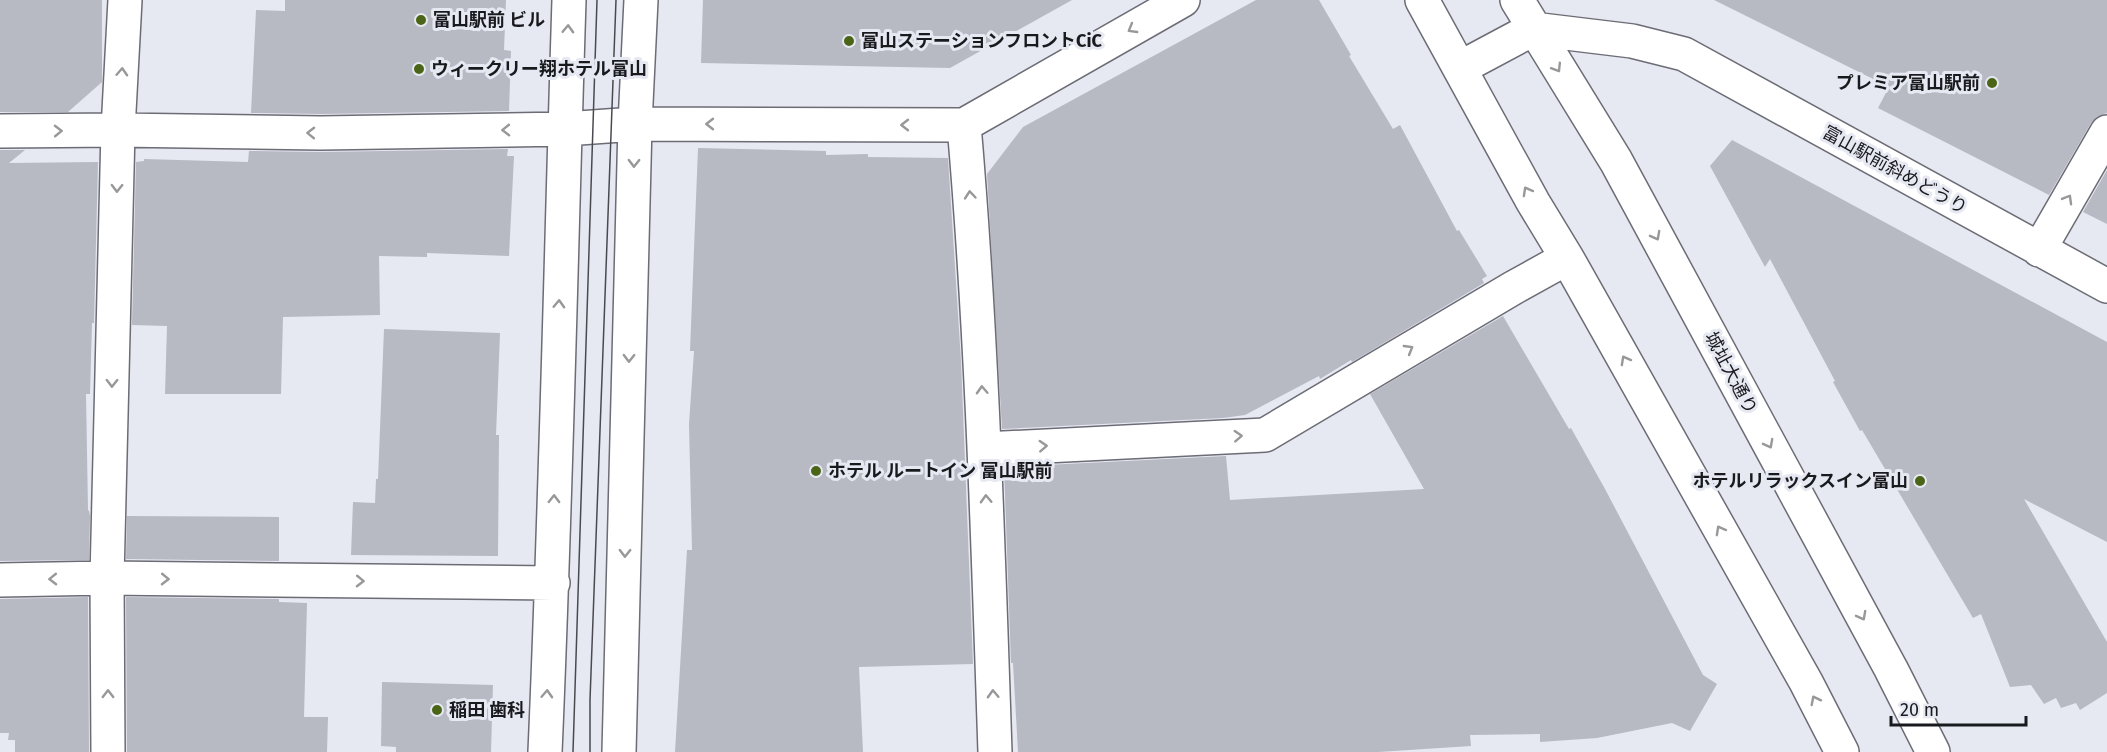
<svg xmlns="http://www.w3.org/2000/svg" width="2107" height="752" font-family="'Fira Sans','Noto Sans JP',sans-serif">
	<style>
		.building { fill: #b7b9c3 }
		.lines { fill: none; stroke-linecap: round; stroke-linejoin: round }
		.minor-casing { stroke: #6b6c75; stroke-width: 36 }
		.minor { stroke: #fff; stroke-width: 33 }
		.tram { stroke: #494a50; stroke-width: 1.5 }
		.oneway { stroke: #98989a }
		.poi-dot { fill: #4b6516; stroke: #e6e8f2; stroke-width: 2 }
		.labels { text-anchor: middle; stroke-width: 6; stroke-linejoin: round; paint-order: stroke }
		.poi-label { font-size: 18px; font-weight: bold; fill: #191a1e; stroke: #e6e8f2; text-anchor: start }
		.street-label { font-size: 18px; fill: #191a1e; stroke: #e6e8f2 }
	</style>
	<rect width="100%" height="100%" fill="#e6e8f2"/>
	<path class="building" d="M0 0H102V82L68 112H0Z
		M285 0H506L504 50 511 51 509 111 321 114 251 113 256 10 285 11Z
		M703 0H1072L950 68 701 63Z
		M1256 0H1319L1351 55 1349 56 1393 129 1400 125 1457 231 1459 230 1487 276 1482 279 1484 283 1352 362 1351 360 1320 379 1319 376 1245 415 1223 418 1002 429 987 174 1023 127Z
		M1714 0H2107V113L2098 116 2091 123 2049 195 1878 108 1889 87Z
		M1732 140 2107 342V542L2024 499 2107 642V693L2080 710 2076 703 2061 708 2056 698 2044 704 2031 685 2010 687 1981 614 1973 618 1862 430 1860 431 1833 382 1835 381 1770 259 1765 267 1710 166Z
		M698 148 826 151V155L868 154V157L948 158 961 361 973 664 859 667 863 752H675L687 550H692L689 424 694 351H690Z
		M508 149 507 156H514L509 256 427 253V257L379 256 380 315 283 317 281 394H165L167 326 132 325 136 162 144 161V159L248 162 249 151 321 152Z
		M0 150H25L9 163 98 162 94 323H92L90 394H86L88 510 89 511 90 516 89 560 0 561Z
		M2107 170V224L2083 212Z
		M1503 316 1569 429 1571 428 1605 489 1703 675 1717 684 1690 731 1672 723 1597 738 1540 742V734L1470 735 1471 746 1378 752H1018L1013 663H1011L1004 467 1226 456 1230 500 1424 489 1370 394Z
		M384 329 500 333 496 435H499L498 556 351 555 353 502 375 503 376 479H378Z
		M127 516 279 517V561L126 559Z
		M88 597 89 752H15V740H8L9 733H0V599Z
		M126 597 279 599V602L307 603 304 717H328L327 752H127Z
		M382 682 493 685 491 752H396V747L381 746Z"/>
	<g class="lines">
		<g class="minor-casing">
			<path id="minor" d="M1422 0 1533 202 1567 258 1806 682 1842 752
				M1517 0 1616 161 1891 669 1933 752
				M1460 68 1533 29 1632 41 1684 54 2107 286
				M964 125C982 334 988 543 995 752
				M0 131 118 130 321 133 565 129 635 124 964 125 1183 0
				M2039 250 2107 132
				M984 449 1265 435 1513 288 1567 258
				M0 580 107 578 553 583
				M108 752 107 578 118 130 125 0
				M545 752C556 502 561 251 569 0
				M619 752 635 124 641 0"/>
		</g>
		<use href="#minor" class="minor"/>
		<path class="tram" d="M573 752 597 0
			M590 752V700L616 0"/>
	</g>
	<defs><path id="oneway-chevron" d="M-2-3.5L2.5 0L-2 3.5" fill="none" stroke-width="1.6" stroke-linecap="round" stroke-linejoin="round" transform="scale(1.5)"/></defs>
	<g class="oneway">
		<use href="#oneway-chevron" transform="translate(568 29) rotate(-88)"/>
		<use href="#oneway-chevron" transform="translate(1132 29) rotate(150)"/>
		<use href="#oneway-chevron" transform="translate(1557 68) rotate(58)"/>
		<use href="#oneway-chevron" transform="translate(122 72) rotate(-87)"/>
		<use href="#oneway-chevron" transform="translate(710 124) rotate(-180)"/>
		<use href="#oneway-chevron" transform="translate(905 125) rotate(-180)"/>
		<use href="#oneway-chevron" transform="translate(506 130) rotate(179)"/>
		<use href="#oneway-chevron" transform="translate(58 131) rotate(-1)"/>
		<use href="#oneway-chevron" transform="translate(311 133) rotate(-179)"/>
		<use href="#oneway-chevron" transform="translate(634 163) rotate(91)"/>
		<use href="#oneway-chevron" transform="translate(117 188) rotate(91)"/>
		<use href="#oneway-chevron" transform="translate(1527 191) rotate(-119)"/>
		<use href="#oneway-chevron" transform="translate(970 195) rotate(-95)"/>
		<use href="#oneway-chevron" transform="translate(2068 199) rotate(-60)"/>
		<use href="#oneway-chevron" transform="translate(1656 236) rotate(62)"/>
		<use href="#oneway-chevron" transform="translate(559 304) rotate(-88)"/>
		<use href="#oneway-chevron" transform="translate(1409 349) rotate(-30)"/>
		<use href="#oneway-chevron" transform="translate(629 358) rotate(91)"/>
		<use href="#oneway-chevron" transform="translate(1625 360) rotate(-119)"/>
		<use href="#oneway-chevron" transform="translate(112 383) rotate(91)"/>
		<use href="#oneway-chevron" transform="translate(982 390) rotate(-93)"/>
		<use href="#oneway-chevron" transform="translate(1238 436) rotate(-3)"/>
		<use href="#oneway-chevron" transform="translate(1769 444) rotate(62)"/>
		<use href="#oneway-chevron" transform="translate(1043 446) rotate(-3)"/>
		<use href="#oneway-chevron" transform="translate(554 499) rotate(-89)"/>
		<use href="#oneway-chevron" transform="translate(986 499) rotate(-92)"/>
		<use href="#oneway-chevron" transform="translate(1720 530) rotate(-119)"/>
		<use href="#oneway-chevron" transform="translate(625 553) rotate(91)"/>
		<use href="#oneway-chevron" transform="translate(53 579) rotate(179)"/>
		<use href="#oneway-chevron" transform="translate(165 579) rotate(1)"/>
		<use href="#oneway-chevron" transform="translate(360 581) rotate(1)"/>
		<use href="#oneway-chevron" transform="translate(1862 616) rotate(62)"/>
		<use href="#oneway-chevron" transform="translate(108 694) rotate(-90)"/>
		<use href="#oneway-chevron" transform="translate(547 694) rotate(-87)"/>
		<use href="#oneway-chevron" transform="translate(993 694) rotate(-92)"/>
		<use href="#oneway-chevron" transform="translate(1815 700) rotate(-117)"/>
	</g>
	<g class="poi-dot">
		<circle cx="421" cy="20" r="6"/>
		<circle cx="849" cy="41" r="6"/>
		<circle cx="419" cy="69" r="6"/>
		<circle cx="1992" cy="83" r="6"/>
		<circle cx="816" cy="471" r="6"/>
		<circle cx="1920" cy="481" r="6"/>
		<circle cx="437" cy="710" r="6"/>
	</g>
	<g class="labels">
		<g class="poi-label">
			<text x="433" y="26">富山駅前 ビル</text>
			<text x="861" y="47">富山ステーションフロントCiC</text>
			<text x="431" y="75">ウィークリー翔ホテル富山</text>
			<text x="1980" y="89" text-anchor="end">プレミア富山駅前</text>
			<text x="828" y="477">ホテル ルートイン 富山駅前</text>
			<text x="1908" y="487" text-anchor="end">ホテルリラックスイン富山</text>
			<text x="449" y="716">稲田 歯科</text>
		</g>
		<g class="street-label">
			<text transform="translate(1895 170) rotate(29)" y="6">富山駅前斜めどうり</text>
			<text transform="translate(1731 373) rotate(62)" y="6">城址大通り</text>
		</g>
	</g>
	<path d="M1891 716v9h135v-9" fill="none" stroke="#191a1e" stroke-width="3"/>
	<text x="1900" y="716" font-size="18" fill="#191a1e" stroke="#e6e8f2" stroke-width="4.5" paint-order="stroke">20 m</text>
</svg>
